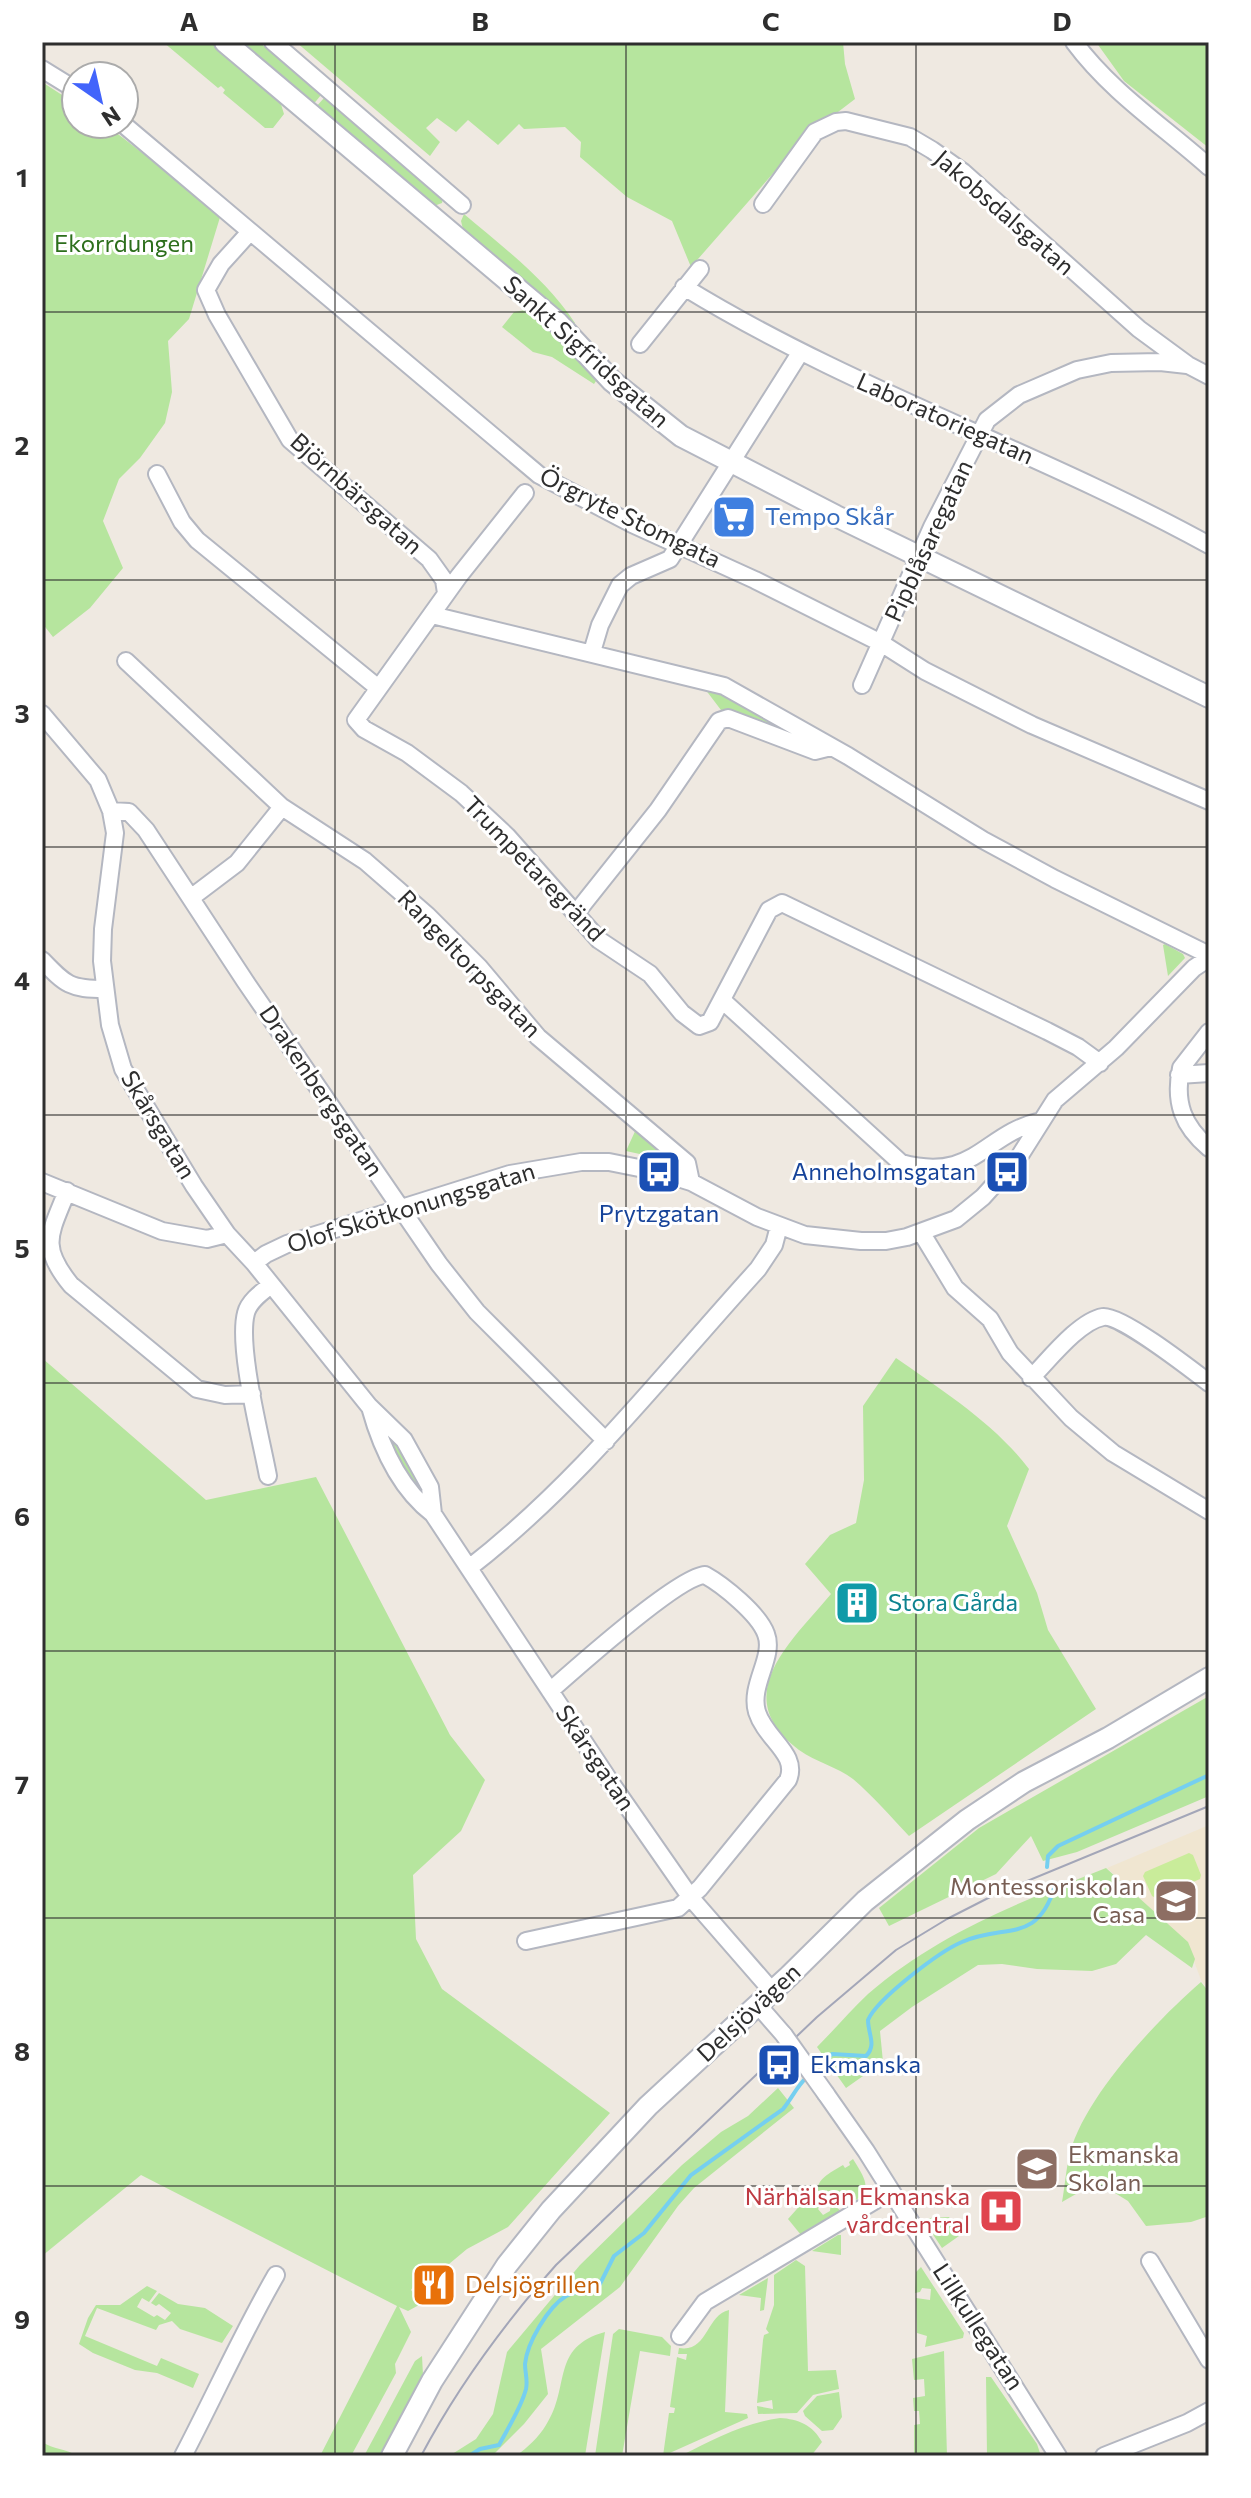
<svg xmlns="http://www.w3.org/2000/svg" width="1251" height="2498" font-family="Commissioner,sans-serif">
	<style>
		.education { fill: #f0e6d1 }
		.green { fill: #b6e59e }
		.pitch { fill: #c9ec9a }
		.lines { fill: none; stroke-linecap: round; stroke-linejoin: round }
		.stream { stroke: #75cff0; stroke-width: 4 }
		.minor-casing { stroke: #b4b7c1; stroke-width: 20 }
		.tertiary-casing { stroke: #b4b7c1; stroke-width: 24 }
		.minor { stroke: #fff; stroke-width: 16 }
		.tertiary { stroke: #fff; stroke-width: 20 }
		.tram { stroke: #a3a6b8; stroke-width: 2 }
		.minor-bridge-casing { stroke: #b4b7c1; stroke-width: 20; stroke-linecap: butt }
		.minor-bridge { stroke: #fff; stroke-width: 16 }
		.grid { fill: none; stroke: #2e2e2e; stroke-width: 2; stroke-opacity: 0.55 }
		.labels { text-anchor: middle; stroke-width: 6; stroke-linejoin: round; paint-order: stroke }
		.street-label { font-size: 24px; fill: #2e2e2e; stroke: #fff }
		.park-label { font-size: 24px; fill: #2c6e1b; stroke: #fff }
		.shop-label { font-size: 24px; fill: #366cbe; stroke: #fff; text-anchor: start }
		.transit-label { font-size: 24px; fill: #164399; stroke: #fff; text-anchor: end }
		.culture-label { font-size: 24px; fill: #0d838f; stroke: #fff; text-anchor: start }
		.education-label { font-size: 24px; fill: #785e54; stroke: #fff; text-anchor: end }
		.health-label { font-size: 24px; fill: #be3a42; stroke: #fff; text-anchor: end }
		.food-label { font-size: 24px; fill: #c56008; stroke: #fff; text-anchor: start }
		.neatline { fill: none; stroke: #2e2e2e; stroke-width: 3 }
		.grid-label { font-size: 26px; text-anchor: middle; font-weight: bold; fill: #2e2e2e }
	</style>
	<rect width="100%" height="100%" fill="#efe9e1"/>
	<path class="education" d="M1209 1825V1991L1201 1980 1187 1942 1107 1868Z"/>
	<path class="green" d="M163 42H213L280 101 284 114 273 128H265L223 93 225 90 221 86 218 88Z
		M237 42H259L321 95 312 106Z
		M296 42H843L845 64 855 99 804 138 691 267 672 221 627 197 580 157 581 142 565 127 524 129 519 124 498 145 468 120 456 132 437 118 426 128 440 142 430 156Z
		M1096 42H1206L1209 46V148L1124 81Z
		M42 82 76 104V124H105L221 214 189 319 168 341 172 392 165 423 140 458 119 479 103 521 123 568 90 608 53 637 42 623Z
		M324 98 443 198 442 203 434 206 315 108Z
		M464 214C504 248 546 279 575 323L574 326 464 233 461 221Z
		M525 310 566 343 596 381 594 384 552 357 533 352 502 327 514 312Z
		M705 689 743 702 807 743 721 710Z
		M1165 944 1183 954 1185 958 1168 976 1163 945Z
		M637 1127 669 1156 667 1160 626 1151Z
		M42 1358 206 1500 316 1477 450 1735 485 1780 461 1831 413 1875 416 1939 442 1989 610 2113 508 2227 467 2249 443 2269 427 2265 411 2290 419 2299V2305L408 2311 399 2307 411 2332 395 2364 396 2373 351 2456H320L397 2306 141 2175 42 2256Z
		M896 1358C943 1391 994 1423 1029 1469L1007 1526 1037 1593 1048 1630 1096 1709 909 1836C891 1817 873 1796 853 1779 837 1767 816 1762 799 1750 727 1696 791 1642 831 1594L805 1564 830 1535 856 1523 864 1480 863 1406Z
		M385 1428 417 1475 426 1499C409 1481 389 1454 385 1428Z
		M1209 1696V1796L1077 1852 1043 1861 1031 1836 996 1874 889 1926 879 1908 979 1828Z
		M1106 1868 1178 1933 1188 1942 1195 1959 1192 1968 1146 1935 1116 1964 1092 1971 1037 1969 1002 1964 978 1965 912 2007 880 2031 883 2062 846 2088 817 2047C834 2030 850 2011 868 1994 937 1934 1022 1901 1106 1868Z
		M1201 1982 1209 1992V2216L1191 2222 1146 2226 1128 2201 1097 2182 1062 2202C1065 2186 1066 2168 1070 2153 1085 2096 1157 2020 1201 1982Z
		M778 2088 794 2108 694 2188 678 2206 620 2287 541 2349 548 2394 524 2424 492 2456H449L476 2439 493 2414 507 2352 580 2265 682 2165 721 2132 748 2116Z
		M853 2159C870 2186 872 2191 844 2208L817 2190C819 2177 832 2172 843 2165L845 2168 850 2165 849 2162Z
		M812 2192H816L830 2202 828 2204 823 2201 818 2209 823 2215 830 2211 831 2203 841 2211 801 2235 788 2219Z
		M949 2217 959 2236 942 2248 924 2221 930 2218Z
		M838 2235H841V2255L812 2251Z
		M796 2260 805 2266 808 2371 836 2370 839 2389 813 2395 797 2413 758 2414 757 2406 773 2409 772 2400 757 2403 763 2340 764 2335 769 2333 766 2329 774 2305V2275Z
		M921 2267 964 2333 963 2338 925 2347 927 2336 917 2333 916 2298 930 2300 931 2289 922 2288 920 2292 915 2293 916 2272Z
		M768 2278 764 2310 760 2311 761 2298 739 2295Z
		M147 2286 157 2291 149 2302 142 2298 137 2307 154 2317 157 2315 165 2320 171 2313 159 2304 156 2306 151 2303 159 2293 178 2304 205 2308 233 2326 222 2343 180 2329 172 2321 159 2325 156 2330 97 2308 85 2336 157 2366 161 2358 199 2374 193 2388 157 2373 135 2370 93 2353 79 2344 88 2318 96 2305H120Z
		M729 2310 725 2412 747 2414 748 2418 663 2456 669 2413H674L675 2408 670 2407 677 2357 686 2360 687 2354H678L679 2348C708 2353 706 2315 729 2310Z
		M619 2329 662 2337 671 2346 670 2356 640 2351 622 2456H595L613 2334Z
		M605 2332 585 2456H516C527 2448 539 2437 546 2425 571 2387 550 2347 605 2332Z
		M944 2351 947 2456H914V2425L920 2424 919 2411H914L913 2398 925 2396 924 2379 914 2380 912 2359Z
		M422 2356 423 2375 420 2383 380 2456H364L415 2361Z
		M986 2377H991L1037 2444 1041 2456H987Z
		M839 2392 842 2417 833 2430 822 2431 805 2416 803 2411 817 2396Z
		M780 2418C798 2419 813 2425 822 2442L811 2456H680C713 2440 743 2423 780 2418Z
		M42 2442C53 2449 66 2449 78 2456H42Z"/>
	<path class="pitch" d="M1189 1853 1193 1855 1201 1875 1200 1879 1156 1898 1152 1896 1143 1876 1145 1872Z"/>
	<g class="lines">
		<path class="stream" d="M1047 1867 1048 1856 1058 1846 1209 1775
			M814 2071 832 2054 866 2056C877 2045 868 2034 868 2020 877 1999 940 1951 962 1942 1005 1923 1037 1945 1055 1886
			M469 2456 480 2449 499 2445C508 2428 521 2408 526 2389 528 2380 525 2373 525 2364 527 2343 548 2307 566 2296 575 2291 586 2290 597 2290L614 2256 644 2233 691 2175 783 2109C792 2098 797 2086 807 2077"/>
		<g class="minor-casing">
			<path id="minor" d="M273 42 462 205
				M1074 42C1111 92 1163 126 1209 167
				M42 69 76 90
				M123 124 539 475 632 524 755 580 881 643 925 671 1032 725 1209 801
				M763 204 815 132 836 122 846 121 910 137 932 150 963 172 1139 329 1188 365 1209 376
				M249 233 221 264 206 290 217 315 290 440 429 559 444 580 446 593
				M684 287C850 389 1038 451 1209 545
				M640 344 700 269
				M157 474 182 522 197 540 377 687
				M525 493 459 576 356 720 364 729 407 753 461 793 507 836 599 940 650 974 682 1013 699 1026 710 1022 769 910 782 903 1047 1031 1078 1047 1100 1063
				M432 615 724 686 848 756 983 840 1055 879 1209 955
				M592 652 600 625 620 585 631 576 670 559 800 353
				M126 661 282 807 365 861 427 915 479 967 538 1037 687 1163 691 1182
				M862 685 932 527 987 420 1019 395 1077 370 1111 363 1160 362 1187 365
				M42 714 98 780 111 811 115 833 103 929 102 961 110 1025 123 1069 194 1186 227 1234 254 1263 369 1406 404 1440 430 1487 433 1514
				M111 811 129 812 146 830 245 981 439 1264 477 1312 606 1441
				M192 897 237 863 282 807
				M576 913 658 810 719 721 728 718 815 751 831 747
				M42 960C66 985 70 989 105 989
				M722 1000 901 1163C975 1183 983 1134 1041 1121
				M1209 1032 1181 1068C1174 1103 1183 1126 1209 1148
				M1179 1075 1209 1073
				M42 1182 162 1231 207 1239 227 1234
				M67 1191C50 1234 39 1246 71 1285L197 1389 225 1395 252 1394
				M921 1232 955 1288 990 1319 1010 1353 1071 1418 1113 1453 1209 1511
				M254 1263 266 1254 287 1244 510 1174 581 1162H609L659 1172 691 1182 757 1217 805 1235 861 1241H886L907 1237 956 1219 983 1197 1019 1157 1055 1100 1116 1048 1194 968 1209 958
				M1031 1378C1048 1361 1079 1321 1103 1317 1120 1314 1192 1370 1209 1383
				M370 1407C381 1447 399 1488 433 1514L611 1783 691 1898 772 1991
				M268 1476C261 1438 237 1347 246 1313 249 1301 262 1292 271 1285
				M469 1568C580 1482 664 1372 758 1269L774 1245 779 1226
				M526 1941 678 1908 700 1888 788 1780C799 1754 766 1740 757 1712 749 1685 775 1657 766 1634 759 1614 723 1585 705 1575 679 1576 575 1669 550 1691
				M757 2004 784 2035
				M826 2094 866 2151 1058 2456
				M1150 2261 1209 2360
				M680 2336 705 2302 891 2191
				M183 2456C215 2395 242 2334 276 2275
				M1104 2456 1187 2423 1209 2411"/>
		</g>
		<g class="tertiary-casing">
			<path id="tertiary" d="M225 42 558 323 612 381 681 436 836 516 1209 697
				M392 2456 432 2381 507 2265 551 2210 648 2106 789 1976 865 1901 967 1820 1024 1782 1108 1738 1209 1678"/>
		</g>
		<use href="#minor" class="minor"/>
		<use href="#tertiary" class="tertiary"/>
		<path class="tram" d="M421 2456C458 2386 504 2324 556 2265L817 2017 896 1950 947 1919 998 1893 1209 1806"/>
		<g class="minor-bridge-casing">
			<path id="minor-bridge" d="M784 2035 826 2094"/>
		</g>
		<use href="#minor-bridge" class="minor-bridge"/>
	</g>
	<path class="grid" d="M335 42V2456M626 42V2456M916 42V2456M42 312H1209M42 580H1209M42 847H1209M42 1115H1209M42 1383H1209M42 1651H1209M42 1918H1209M42 2186H1209"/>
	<defs>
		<g id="supermarket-square" transform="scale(2.3)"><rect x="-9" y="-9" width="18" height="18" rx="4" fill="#3f7fe0" stroke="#fff"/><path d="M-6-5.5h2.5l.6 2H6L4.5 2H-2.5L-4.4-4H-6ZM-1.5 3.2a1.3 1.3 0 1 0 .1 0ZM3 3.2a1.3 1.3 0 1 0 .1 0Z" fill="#fff"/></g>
		<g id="bus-square" transform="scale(2.3)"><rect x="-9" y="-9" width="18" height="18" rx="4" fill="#1a4fb4" stroke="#fff"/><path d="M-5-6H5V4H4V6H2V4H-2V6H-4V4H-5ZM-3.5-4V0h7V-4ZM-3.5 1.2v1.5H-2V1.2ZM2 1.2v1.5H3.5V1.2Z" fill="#fff"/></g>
		<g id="building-square" transform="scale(2.3)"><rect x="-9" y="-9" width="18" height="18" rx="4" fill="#0f9aa8" stroke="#fff"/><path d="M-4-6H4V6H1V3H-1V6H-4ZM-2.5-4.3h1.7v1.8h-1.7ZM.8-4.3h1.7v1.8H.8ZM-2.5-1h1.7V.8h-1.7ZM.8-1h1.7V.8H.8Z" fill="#fff"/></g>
		<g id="school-square" transform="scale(2.3)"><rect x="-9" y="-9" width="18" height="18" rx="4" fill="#8d6e63" stroke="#fff"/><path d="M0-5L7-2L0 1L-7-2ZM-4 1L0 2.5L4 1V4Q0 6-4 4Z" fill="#fff"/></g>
		<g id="hospital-square" transform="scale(2.3)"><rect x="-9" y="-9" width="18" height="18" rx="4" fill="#e0444e" stroke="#fff"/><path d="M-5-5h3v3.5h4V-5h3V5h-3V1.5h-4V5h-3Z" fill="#fff"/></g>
		<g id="restaurant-square" transform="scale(2.3)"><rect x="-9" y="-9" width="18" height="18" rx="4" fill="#e8710a" stroke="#fff"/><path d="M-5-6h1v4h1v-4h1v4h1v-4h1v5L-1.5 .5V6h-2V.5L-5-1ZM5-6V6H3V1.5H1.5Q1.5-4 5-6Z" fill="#fff"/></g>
	</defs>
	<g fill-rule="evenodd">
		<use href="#supermarket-square" x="734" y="517"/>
		<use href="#bus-square" x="659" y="1172"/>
		<use href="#bus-square" x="1007" y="1172"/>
		<use href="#building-square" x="857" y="1603"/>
		<use href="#school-square" x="1176" y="1901"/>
		<use href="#bus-square" x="779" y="2065"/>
		<use href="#school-square" x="1037" y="2169"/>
		<use href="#hospital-square" x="1001" y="2211"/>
		<use href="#restaurant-square" x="434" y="2285"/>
	</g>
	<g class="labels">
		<g class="street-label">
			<text transform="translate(1004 213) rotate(41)" y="8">Jakobsdalsgatan</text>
			<text transform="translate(586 352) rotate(42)" y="8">Sankt Sigfridsgatan</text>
			<text transform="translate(945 419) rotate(24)" y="8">Laboratoriegatan</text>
			<text transform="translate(356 494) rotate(42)" y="8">Björnbärsgatan</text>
			<text transform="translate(630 518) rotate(26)" y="8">Örgryte Stomgata</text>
			<text transform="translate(929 541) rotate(-65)" y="8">Pipblåsaregatan</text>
			<text transform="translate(534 869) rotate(46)" y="8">Trumpetaregränd</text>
			<text transform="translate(469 964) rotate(46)" y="8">Rangeltorpsgatan</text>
			<text transform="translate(321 1091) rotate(56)" y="8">Drakenbergsgatan</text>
			<text transform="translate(158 1125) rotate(59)" y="8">Skårsgatan</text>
			<text transform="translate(411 1208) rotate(-17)" y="8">Olof Skötkonungsgatan</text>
			<text transform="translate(595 1758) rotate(56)" y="8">Skårsgatan</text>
			<text transform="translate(749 2013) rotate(-43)" y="8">Delsjövägen</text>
			<text transform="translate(978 2327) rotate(57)" y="8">Lillkullegatan</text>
		</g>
		<g class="park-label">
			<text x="124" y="252">Ekorrdungen</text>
		</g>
		<g class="shop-label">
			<text x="765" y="525">Tempo Skår</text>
		</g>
		<g class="transit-label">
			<text x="976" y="1180">Anneholmsgatan</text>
			<text x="659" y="1222" text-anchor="middle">Prytzgatan</text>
			<text x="810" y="2073" text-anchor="start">Ekmanska</text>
		</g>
		<g class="culture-label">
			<text x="888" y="1611">Stora Gårda</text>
		</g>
		<g class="education-label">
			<text x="1145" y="1895">Montessoriskolan<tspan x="1145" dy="28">Casa</tspan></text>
			<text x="1068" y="2163" text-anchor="start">Ekmanska<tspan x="1068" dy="28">Skolan</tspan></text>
		</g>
		<g class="health-label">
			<text x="970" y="2205">Närhälsan Ekmanska<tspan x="970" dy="28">vårdcentral</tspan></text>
		</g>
		<g class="food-label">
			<text x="465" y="2293">Delsjögrillen</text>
		</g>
	</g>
	<rect width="1251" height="2498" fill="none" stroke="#ffffff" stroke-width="88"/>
	<g transform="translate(100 100) rotate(146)"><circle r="38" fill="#ffffff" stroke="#ababab" stroke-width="2"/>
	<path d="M0-6L14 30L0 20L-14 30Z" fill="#4264fb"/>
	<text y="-12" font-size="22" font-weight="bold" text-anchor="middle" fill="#2e2e2e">N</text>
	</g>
	<rect x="44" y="44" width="1163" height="2410" class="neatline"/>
	<g class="grid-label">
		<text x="189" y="31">A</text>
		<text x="480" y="31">B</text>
		<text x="771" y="31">C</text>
		<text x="1062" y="31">D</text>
		<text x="22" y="187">1</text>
		<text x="22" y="455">2</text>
		<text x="22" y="723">3</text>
		<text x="22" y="990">4</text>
		<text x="22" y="1258">5</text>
		<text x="22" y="1526">6</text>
		<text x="22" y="1794">7</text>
		<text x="22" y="2061">8</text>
		<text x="22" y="2329">9</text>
	</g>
</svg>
